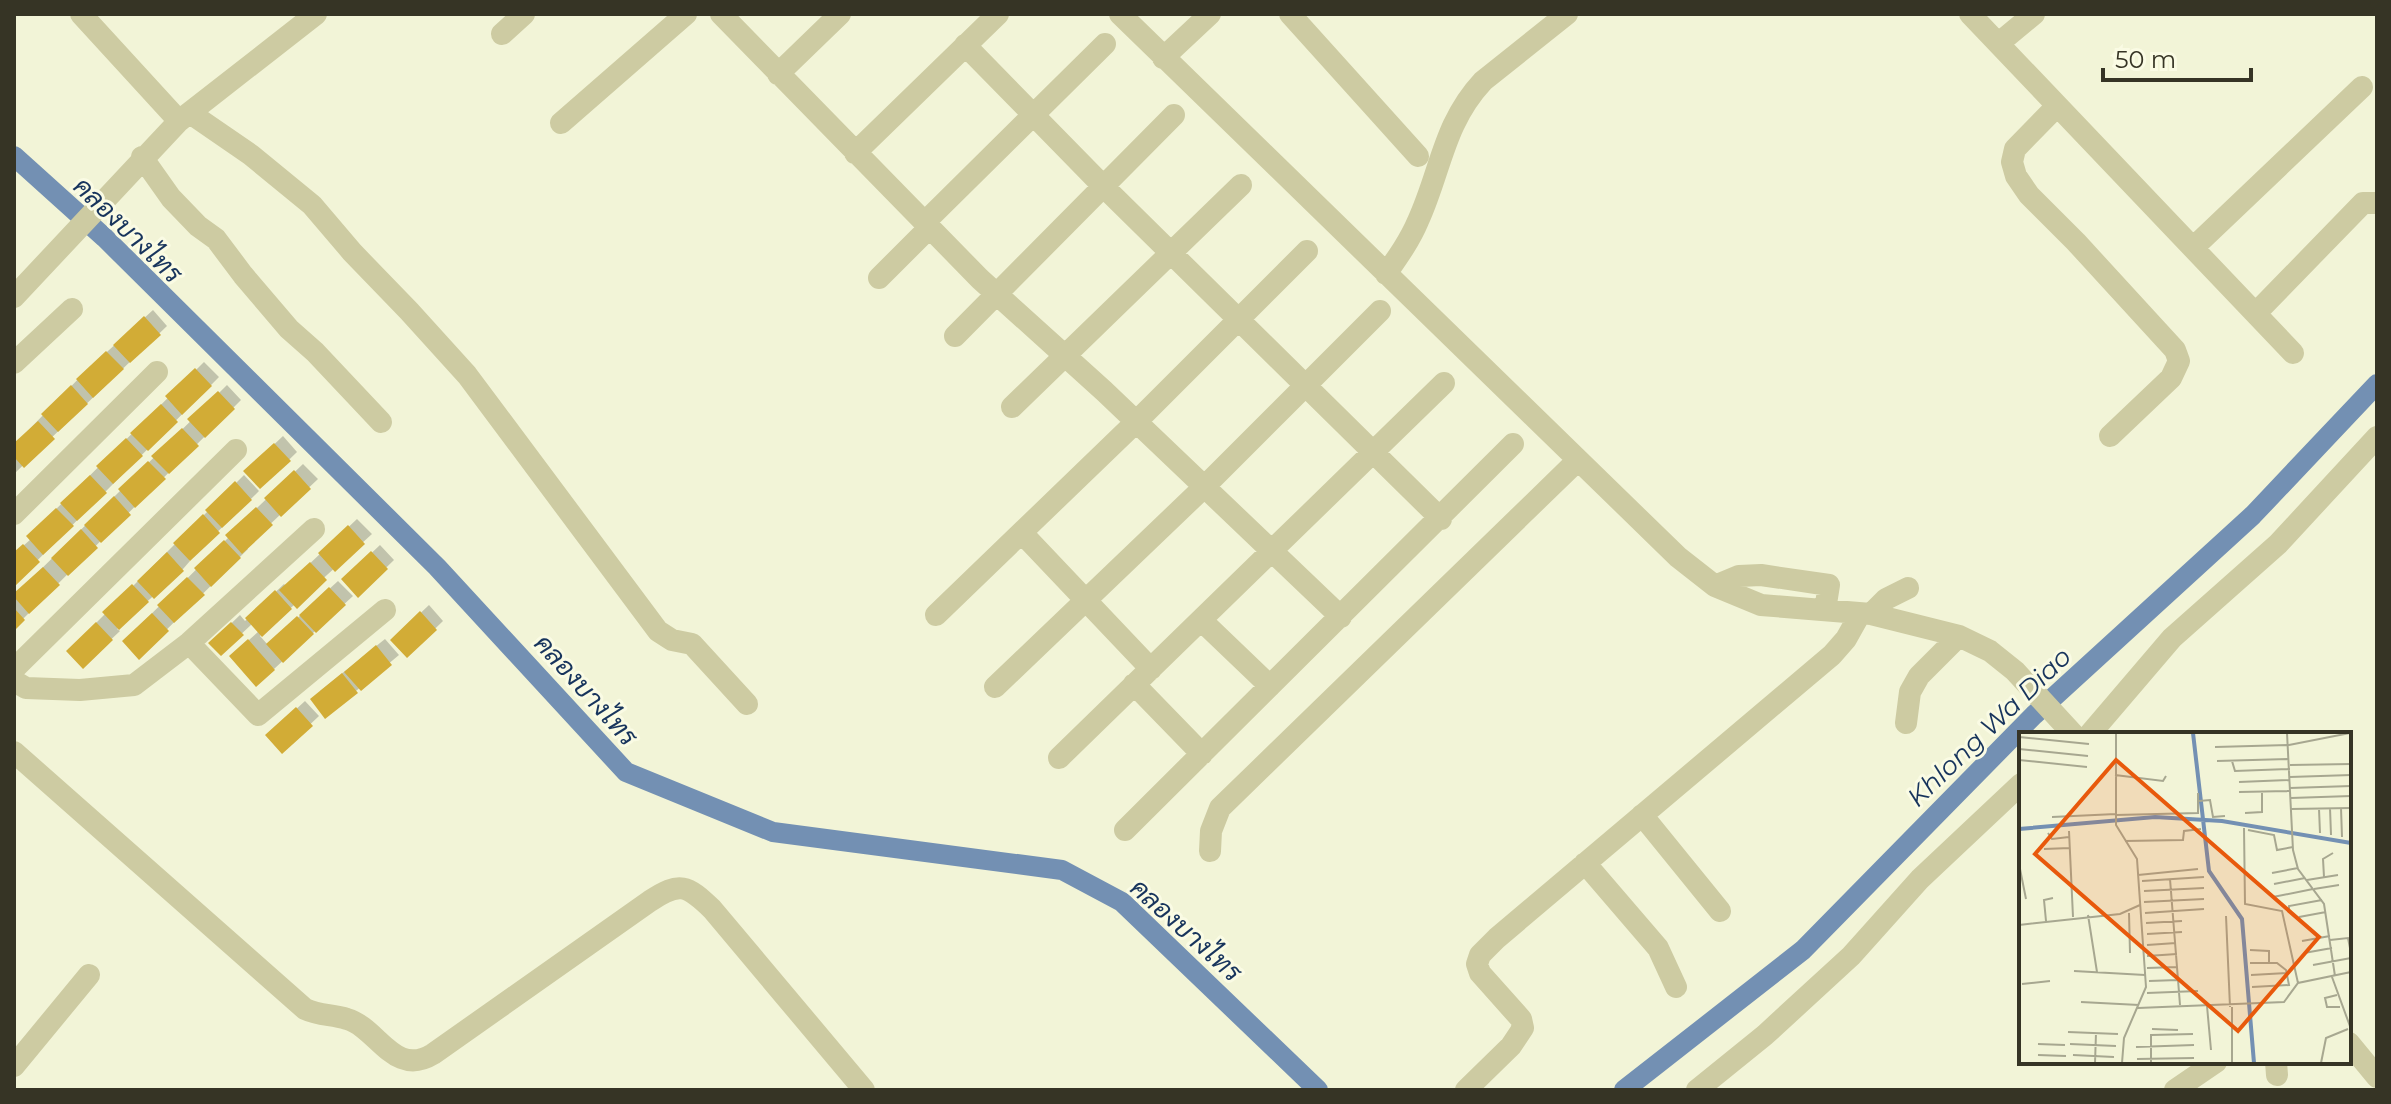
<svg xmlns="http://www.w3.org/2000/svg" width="2391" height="1104" font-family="Montserrat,Sarabun,sans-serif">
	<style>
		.shadow { fill: #0003 }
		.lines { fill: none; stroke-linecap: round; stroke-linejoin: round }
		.canal { stroke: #7390b3; stroke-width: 20 }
		.building { fill: #d2ac36 }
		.minor { stroke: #cdcba2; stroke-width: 22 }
		.labels { text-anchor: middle; stroke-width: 6; stroke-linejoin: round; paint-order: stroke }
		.water-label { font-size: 26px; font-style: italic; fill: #17345c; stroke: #fafbe4 }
		.inset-river { fill: none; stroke: #7390b3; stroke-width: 4 }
		.inset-road { fill: none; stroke: #a7a790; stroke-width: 2 }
		.view { fill: #e8590c; fill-opacity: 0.15; stroke: #e8590c; stroke-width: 4 }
		.inset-edge { fill: none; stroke: #363425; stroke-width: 4 }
	</style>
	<rect width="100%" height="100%" fill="#f2f4d7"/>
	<path class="shadow" d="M153 310 167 326 14 474V445L86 371Z
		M204 362 219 377 14 584V554L31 539 29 536Z
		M227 385 241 400 14 628 15 595Z
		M283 436 297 452 261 487 246 471Z
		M303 464 318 479 246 547 248 549 139 657 124 641 229 537 236 528Z
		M244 475 259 491 189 560 190 561 183 569 117 629 120 631 83 666 68 651Z
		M357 519 372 534 260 636 268 645 338 581 353 596 274 669 240 648 259 631 252 624 221 653 211 643 240 615 245 621 284 584 286 586Z
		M380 545 394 560 358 595 344 579Z
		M429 605 443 621 407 656 392 640Z
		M385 639 399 655 326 716 320 691Z
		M305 701 319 716 282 751 268 735Z"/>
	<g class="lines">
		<path class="canal" d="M14 156 105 238 437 567 626 772 773 832 1062 870 1122 902 1318 1090
			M1624 1090 1803 950 2034 715 2253 515 2377 384"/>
	</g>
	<path class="building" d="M144 316 161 335 130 363 113 345Z
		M106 351 124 369 93 398 76 379Z
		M195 368 212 386 182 415 165 396Z
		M71 385 88 404 58 432 41 414Z
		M218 391 235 409 205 438 187 419Z
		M161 404 178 422 148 451 130 433Z
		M38 421 55 439 24 468 14 457V443Z
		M182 428 199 446 169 474 151 456Z
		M126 438 143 456 113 484 96 466Z
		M274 443 291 461 260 489 243 471Z
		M148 461 166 479 135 508 118 489Z
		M294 470 311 489 281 517 264 498Z
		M90 475 107 493 77 521 60 503Z
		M235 481 252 500 222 528 205 510Z
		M114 496 131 515 101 543 84 525Z
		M256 507 273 525 242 554 225 535Z
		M56 508 74 526 43 555 26 536Z
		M203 514 220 533 190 561 173 543Z
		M348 525 365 544 335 572 318 553Z
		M81 529 98 548 68 576 51 558Z
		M224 540 241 558 211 587 194 568Z
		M23 544 40 562 14 587V552Z
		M371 551 388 569 358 598 341 579Z
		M167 552 184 571 154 599 137 581Z
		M310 562 327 580 297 609 279 590Z
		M43 567 60 585 29 614 14 597V593Z
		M187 577 205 595 174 623 157 605Z
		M132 584 149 602 119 630 102 612Z
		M329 587 346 605 316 633 299 615Z
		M275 590 292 609 262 637 245 618Z
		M14 608 25 620 14 631Z
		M420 611 437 630 407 658 390 640Z
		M152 613 169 631 139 660 122 641Z
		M297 616 314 634 283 663 266 644Z
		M96 622 113 640 83 669 66 651Z
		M231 622 244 635 221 656 208 643Z
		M248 639 275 670 256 687 229 656Z
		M376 645 392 665 361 691 344 672Z
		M342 673 358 693 325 719 310 699Z
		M296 707 313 726 282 754 265 735Z"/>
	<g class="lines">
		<path class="minor" d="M81 14 179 121
			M721 14 980 279 1104 391 1341 617
			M1120 14 1678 557 1715 586 1761 605 1871 614 1959 636 1990 651 2015 671 2073 734
			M1290 14 1418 156
			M1970 14 2293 353
			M502 34 524 14
			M1999 43 2034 14
			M965 45 1104 187 1441 519
			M1163 58 1210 14
			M778 74 840 14
			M2057 106 2015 149 2012 162 2016 176 2029 195 2076 242 2175 350 2179 361 2171 378 2110 436
			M190 113 251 155 312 205 352 252 409 311 467 375 658 631 672 640 692 644 747 704
			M561 123 686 14
			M855 153 998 14
			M142 157 171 198 198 226 216 239 243 275 289 329 315 352 381 422
			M924 223 1105 44
			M2194 247 2362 87
			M1386 274C1398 257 1410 240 1418 221 1441 171 1443 124 1483 81L1567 14
			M879 278 929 228
			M14 297 179 121 316 14
			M2256 313 2363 203H2377
			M955 336 1174 115
			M14 363 72 309
			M1012 407 1241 185
			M14 514 157 372
			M1022 533 1151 669
			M1715 586 1739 576 1761 575 1829 585 1825 610
			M1871 614 1886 599 1908 588
			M936 615 1135 423 1307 251
			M1201 620 1270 686
			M189 643 258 715 385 610
			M14 669 236 450
			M14 681 26 688 80 690 134 685 189 643 314 529
			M1134 684 1202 754
			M995 687 1203 488 1380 311
			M1906 723 1910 692 1919 676 1959 636
			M2090 734 2172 638 2278 544 2377 437
			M14 752 305 1009C320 1016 332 1014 347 1019 378 1028 394 1078 433 1054L650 901C680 881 687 885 712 909L864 1090
			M1059 758 1444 383
			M1642 815 1720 911
			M1125 830 1513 444
			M1210 851 1211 831 1220 808 1578 460
			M1585 863 1658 948 1676 987
			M2349 1043 2377 1077
			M2276 1062 2277 1075
			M14 1066 89 975
			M1466 1090 1511 1046 1523 1028 1521 1019 1480 973 1477 964 1480 955 1497 938 1832 655 1846 639 1860 614
			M1697 1090 1765 1035 1851 956 1920 879 2021 784
			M2175 1090 2216 1062"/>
	</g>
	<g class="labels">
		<g class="water-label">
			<text transform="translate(128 230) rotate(44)" y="9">คลองบางไทร</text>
			<text transform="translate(586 690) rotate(48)" y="9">คลองบางไทร</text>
			<text transform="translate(1989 727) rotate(-44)" y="9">Khlong Wa Diao</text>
			<text transform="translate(1186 930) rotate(42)" y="9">คลองบางไทร</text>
		</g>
	</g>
	<g transform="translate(2019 732)">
		<rect width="332" height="332" fill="#f2f4d7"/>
		<path class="inset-river" d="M174 1 190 139 223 187 235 331M0 97 136 85 203 89 332 111"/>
		<path class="inset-road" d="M97 1V93L118 127 127 255 105 306 103 331M268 1 274 118 279 137 305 172 316 244M0 5 70 12M196 15 270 13 331 1M0 17 69 24M0 28 68 35M198 29 270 27M213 29 216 39 271 37M271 33 332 32M96 43 144 49 147 44M271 45 332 43M220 50 271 48M271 56 332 54M220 60 271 59M272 66 332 64M180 69 191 68 194 85 206 84M311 76 312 103M322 76 323 105M272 77 332 76M300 77 301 101M226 81 243 80V59M97 83 179 81V61M33 85 97 82M225 96 226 172 263 179 279 251M229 98 255 103 258 118 274 115M50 99 54 185M29 101 33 107 50 105M106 109 164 108 165 99 182 97M25 117 51 116M0 132 7 167M253 141 279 136M119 143 179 137M305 145 304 127 314 121M151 147 161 273M288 148 319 143M123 149 185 145M255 152 286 146M295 157 320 153M125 159 185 156M254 165 294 157M125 170 185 167M110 181 111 221M126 181 185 177M270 181V174L303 168M69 183 78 240M207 184 211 275M280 185 307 180M27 189 25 168 34 166M127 191 163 189M0 193 101 182 121 173M128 202 163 200M311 208 329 206 331 216M283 209 311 204M128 213 157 211M231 218 250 219V230M285 221 313 216M128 224 158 222M0 227V304M231 231H258L267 238 270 253 233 255M294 233 332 226M128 236 158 235M55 239 126 243M232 243 268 241M313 245 332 297M130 249 159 248M3 252 31 249M128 261 179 259M318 263 306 266 308 275H321M62 270 120 273M188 274 192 318M213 275V331M119 276 265 270 279 251 332 240M133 297 159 298M49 300 99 302M132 302V331M132 303 174 302M19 312 46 313M51 312 97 314M117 315 175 313M19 323 47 324M54 323 95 325M118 327 175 326M76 331 77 301M302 331 307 306 329 297"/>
		<path class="view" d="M97 28 300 205 219 299 16 122Z"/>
		<rect width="332" height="332" class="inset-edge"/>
	</g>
	<rect width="2391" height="1104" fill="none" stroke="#363425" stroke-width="32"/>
	<path d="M2103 68v12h148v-12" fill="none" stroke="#363425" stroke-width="4"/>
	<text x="2115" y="68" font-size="24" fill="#363425" stroke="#fafbe4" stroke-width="6" paint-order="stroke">50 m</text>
</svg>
